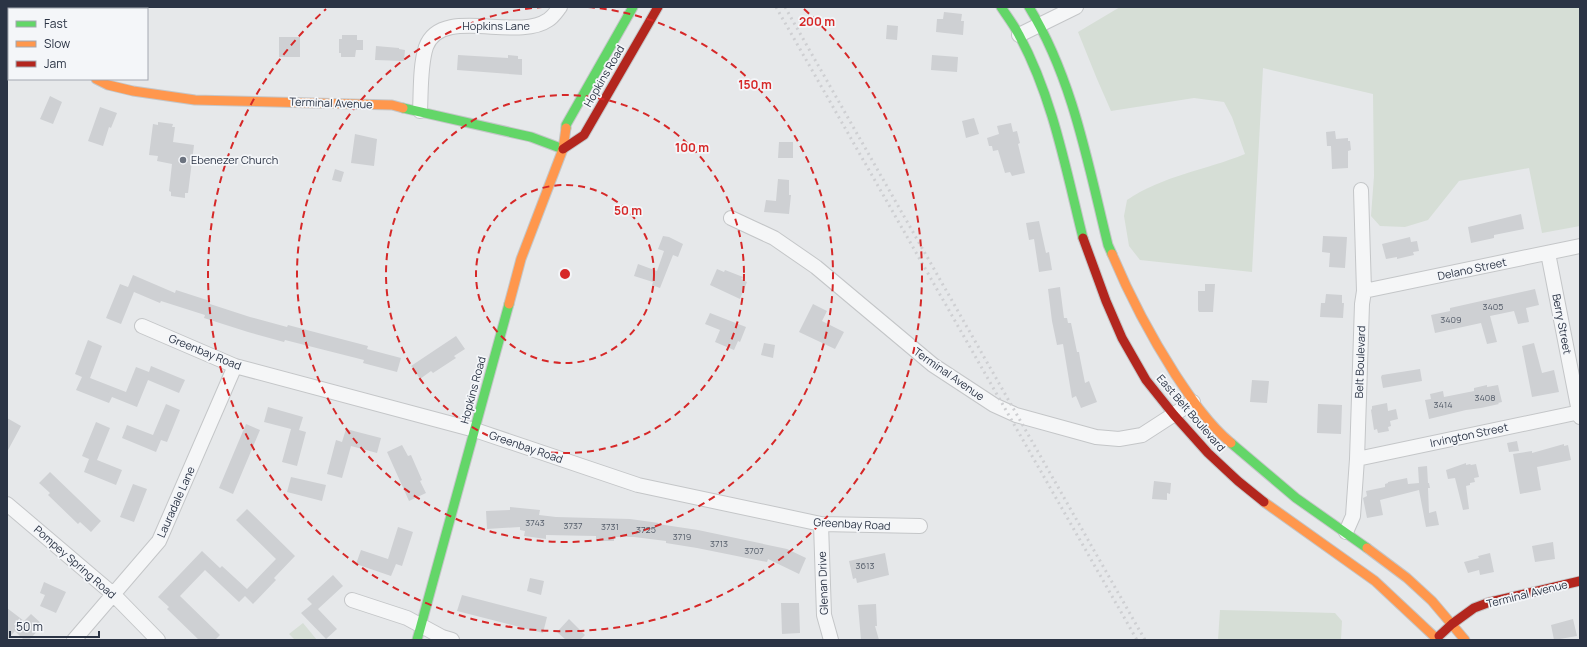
<svg xmlns="http://www.w3.org/2000/svg" width="1587" height="647" font-family="Manrope,sans-serif">
	<style>
		.green { fill: #d6ded6 }
		.building { fill: #ced0d3 }
		.lines { fill: none; stroke-linecap: round; stroke-linejoin: round }
		.street-casing { stroke: #c4c6c8; stroke-width: 16 }
		.fast-casing { stroke: #c4c6c8; stroke-width: 11 }
		.slow-casing { stroke: #c4c6c8; stroke-width: 11 }
		.jam-casing { stroke: #c4c6c8; stroke-width: 11 }
		.street { stroke: #f5f6f7; stroke-width: 14 }
		.fast { stroke: #63d668; stroke-width: 9 }
		.slow { stroke: #ff974d; stroke-width: 9 }
		.jam { stroke: #b3261e; stroke-width: 9 }
		.rail { stroke: #cecfd2; stroke-width: 3; stroke-dasharray: 2 4; stroke-linecap: butt }
		.ring { fill: none; stroke: #d62828; stroke-width: 2; stroke-dasharray: 7 5 }
		.poi-dot { fill: #6c737f; stroke: #f4f6f9; stroke-width: 1.5 }
		.labels { text-anchor: middle; stroke-width: 3.5; stroke-linejoin: round; paint-order: stroke }
		.number-label { font-size: 9px; fill: #545c69 }
		.street-label { font-size: 11px; fill: #2b3445; stroke: #f4f6f9 }
		.poi-label { font-size: 11px; fill: #2b3445; stroke: #f4f6f9; text-anchor: start }
		.centre { fill: #d62828; stroke: #f4f6f9; stroke-width: 2 }
		.ring-label { font-size: 12px; text-anchor: middle; font-weight: bold; fill: #d62828; stroke: #f4f6f9; stroke-width: 3.5; stroke-linejoin: round; paint-order: stroke }
	</style>
	<rect width="100%" height="100%" fill="#e6e8ea"/>
	<path class="green" d="M1120 7H1580V226L1542 233 1529 168 1459 181 1428 220 1405 227 1380 226 1371 216 1374 176 1373 94 1263 68 1252 272 1140 260 1129 246 1124 216 1127 200C1162 176 1206 170 1245 154L1232 117 1224 102 1194 98 1111 111 1097 79 1078 32Z
		M1220 610 1335 613 1342 621 1341 640H1218Z
		M303 623 317 640H295L289 634Z"/>
	<path class="building" d="M944 12 962 14 961 21H964L963 35 936 32 937 19H943Z
		M887 25 898 26 897 40 886 39Z
		M342 35H357V40H363V50H356L355 57H341V53H339V39H342Z
		M279 37H300V57H279Z
		M376 46 399 48V49L405 50 404 61 375 60Z
		M458 55 508 58V55L518 56V59H522V75L457 70Z
		M932 55 958 57 957 72 931 70Z
		M50 96 62 102 53 124 40 119Z
		M100 107 117 113 111 128 109 127 103 146 88 141Z
		M974 118 979 134 966 138 962 121Z
		M158 122 173 124 172 127H175L173 142 194 145 188 193H185V198L171 196V192L169 191 172 164 157 161 158 156 149 155 153 124 158 125Z
		M1011 123 1013 132 1017 131 1020 143 1018 144 1025 173 1012 176 1010 172 1005 173 998 150 993 151 992 146H989L987 138 999 134 997 126Z
		M1335 131 1336 139 1348 138V141H1350L1351 150 1348 151V168L1332 169 1331 146H1327L1326 132Z
		M355 134 377 139 374 166 351 163Z
		M779 142H793V158H778Z
		M335 169 344 172 341 182 332 180Z
		M778 179 789 180V195H791L789 214 764 212 766 200 776 201Z
		M1521 214 1524 229 1494 235V238L1471 243 1468 227Z
		M1039 221 1046 253 1049 252 1052 270 1039 272 1034 239 1029 240 1026 223Z
		M663 236 669 237 683 244 678 257 673 255 660 288 652 285 653 282 634 276 638 264 657 271 664 251 658 249Z
		M1323 236 1347 237 1345 268 1329 267 1330 253 1322 252Z
		M1410 237 1411 242 1417 241 1419 251 1413 252 1414 255 1397 259V257L1386 259 1382 244Z
		M717 269 724 272 725 270 743 277 741 279 747 282 740 299 710 285Z
		M133 275 175 293 176 290 210 301V304L250 317 287 327 288 325 322 334 368 346 367 349 401 358 397 372 363 363 364 360 285 340 284 342 248 332 204 318 205 315 161 301 160 303 134 292 121 324 106 318 120 284 128 287Z
		M1205 284H1215L1213 312H1199L1198 310V291H1205Z
		M1060 287 1064 318H1067L1068 323H1071L1077 352H1079L1080 358 1085 383 1089 381 1097 402 1081 408 1076 396 1072 398 1063 344 1057 345 1052 321 1048 289Z
		M1535 289 1539 305 1526 308 1529 322 1518 324 1514 311 1490 316 1497 342 1487 344 1481 323 1435 333 1431 315 1450 311V308Z
		M1326 294 1342 295V303H1344L1343 318 1320 317 1321 303H1325Z
		M813 304 827 311 822 321 844 332 835 349 799 332Z
		M710 313 746 327 740 342 738 341 734 350 715 342 720 330 705 324Z
		M456 336 465 349 454 356 456 358 433 373 431 371 420 379 411 366Z
		M88 340 102 346 90 378 126 392 136 367 149 372 151 366 185 380 179 393 148 380 137 407 112 397 109 403 76 390 82 377 75 374Z
		M764 343 775 345 773 358 761 355Z
		M1534 343 1542 373 1554 370 1559 392 1532 397 1522 346Z
		M1420 369 1422 381 1383 388 1381 377 1382 375Z
		M1252 380 1269 381 1267 403 1250 402Z
		M1487 385V387L1498 385 1502 402 1498 403 1499 404 1481 408 1466 410 1429 419 1425 400 1431 399 1430 394 1443 391 1444 397 1474 391V388Z
		M1387 403 1388 411 1396 409 1398 419 1390 421 1391 426 1388 427 1389 431 1378 433 1377 429 1374 430 1371 410 1372 409V406Z
		M166 404 180 410 167 442 161 440 156 452 122 438 127 425 153 435Z
		M1318 404 1342 405 1341 434 1317 433Z
		M268 407 303 417 299 430 306 432 297 466 282 462 291 429 264 422Z
		M7 418 21 426 7 452Z
		M96 422 110 428 97 460 122 470 116 485 84 472 89 459 82 456Z
		M246 424 260 430 233 494 219 488Z
		M346 429 381 438 377 453 351 446 342 478 327 474 336 440 342 442Z
		M1517 441 1519 451 1509 452 1507 443Z
		M1564 444V446L1568 445 1571 460 1537 467 1541 490 1520 494 1513 454 1532 451V453Z
		M402 445 408 456 411 455 422 480 420 481 426 493 409 501 387 452Z
		M1466 463V465L1470 464 1471 465 1476 464 1479 477 1474 478 1475 482 1470 483V485L1466 486 1469 509 1463 510 1455 478 1448 479 1446 470Z
		M1427 466 1428 483H1429L1430 488H1428L1429 513 1436 511 1439 525 1426 527 1419 490 1380 500 1383 515 1367 518 1363 498 1367 496 1366 491 1385 487V484L1388 483V482L1407 478 1408 484 1419 483 1418 467Z
		M50 472 101 521 91 532 80 522 78 524 48 495 50 493 39 483Z
		M291 477 326 485 322 501 287 492Z
		M1154 481 1171 483 1170 494 1167 493V500L1152 499Z
		M133 484 147 489 134 522 120 517Z
		M510 507 540 510 539 515 556 517 630 519 659 523 658 524 698 530 787 549 806 558 799 574 768 559 767 562 697 548 666 543V541L634 537H614V541H596V536L546 535V539L524 536 525 531 520 530V527L487 529 486 511 510 510Z
		M247 509 295 556 274 578 276 580 253 604 245 596 239 602 205 570 180 596 220 635 215 640H199L167 609 169 607 158 597 202 551 220 568 222 566 247 589 276 559 236 520Z
		M398 527 413 532 402 566 396 564 391 576 356 564 361 550 388 559Z
		M1553 542 1555 559 1535 562 1532 546Z
		M885 553 889 575 857 583 856 578 853 579 849 561Z
		M1490 553 1494 572 1480 575 1479 570 1468 573 1464 562 1479 558 1478 556Z
		M333 575 343 586 318 609 337 629 326 639 301 613 312 604 307 599Z
		M530 578 544 581 541 595 527 591Z
		M44 582 66 592 56 613 40 606 45 595 40 593Z
		M462 595 547 617 543 633 457 611Z
		M781 603H799L800 633 782 634Z
		M876 604 877 626H875L879 640H861L858 605Z
		M7 608 24 621 31 614 43 625 29 640H24L15 631 7 640Z
		M569 619 585 635 580 640H566L557 632Z
		M1573 619 1577 636 1554 640 1551 625Z"/>
	<g class="lines">
		<g class="street-casing">
			<path id="street" d="M1019 35 1076 7
				M420 111C421 92 420 65 426 47 441 5 516 42 548 20 553 17 556 12 560 7
				M731 218 774 238 816 267 933 365 994 405 1016 415 1096 437 1119 439 1142 435 1193 402
				M1548 253 1580 417
				M1364 291 1580 246
				M142 326 235 366 475 430 638 485 821 524 920 526
				M1357 459 1580 412
				M7 504 113 594 158 640
				M821 524 824 615 831 640
				M1346 532 1353 516 1357 459 1362 304 1364 291 1361 190
				M352 600 407 618 442 637 452 640
				M74 640 159 541 235 366"/>
		</g>
		<g class="fast-casing">
			<path id="fast" d="M1001 7C1007 16 1014 25 1019 35 1053 98 1066 170 1083 238
				M1029 7C1073 79 1088 164 1108 245L1112 254
				M403 108 531 137 563 149
				M566 128V125L633 7
				M1231 443 1296 498 1367 548
				M417 640 509 304"/>
		</g>
		<g class="slow-casing">
			<path id="slow" d="M96 79 108 85 133 91 195 100 392 105 403 108
				M1112 254C1130 297 1150 335 1175 374 1191 398 1208 424 1231 443
				M509 304 521 259 563 149 566 128
				M1264 502 1375 581 1438 640
				M1367 548 1407 578 1432 601 1465 640"/>
		</g>
		<g class="jam-casing">
			<path id="jam" d="M7 28 9 29
				M563 149 584 135 658 7
				M1083 238 1106 301 1122 338 1146 380 1174 415 1208 453 1238 481 1264 502
				M1439 636 1452 624 1474 608 1490 602 1580 581"/>
		</g>
		<use href="#street" class="street"/>
		<use href="#fast" class="fast"/>
		<use href="#slow" class="slow"/>
		<use href="#jam" class="jam"/>
		<path class="rail" d="M776 7 1137 640
			M785 7 1145 640"/>
	</g>
	<g class="ring">
		<circle cx="565" cy="274" r="89"/>
		<circle cx="565" cy="274" r="179"/>
		<path d="M588 7A268 268 0 1 1 542 7"/>
		<path d="M804 9A357 357 0 1 1 326 9"/>
	</g>
	<circle class="poi-dot" cx="183" cy="160" r="4"/>
	<g class="labels">
		<g class="number-label">
			<text x="1493" y="310">3405</text>
			<text x="1451" y="323">3409</text>
			<text x="1485" y="401">3408</text>
			<text x="1443" y="408">3414</text>
			<text x="535" y="526">3743</text>
			<text x="573" y="529">3737</text>
			<text x="610" y="530">3731</text>
			<text x="646" y="533">3725</text>
			<text x="682" y="540">3719</text>
			<text x="719" y="547">3713</text>
			<text x="754" y="554">3707</text>
			<text x="865" y="569">3613</text>
		</g>
		<g class="street-label">
			<text x="496" y="30">Hopkins Lane</text>
			<text transform="translate(604 76) rotate(-60)" y="4">Hopkins Road</text>
			<text transform="translate(331 103) rotate(2)" y="4">Terminal Avenue</text>
			<text transform="translate(1472 269) rotate(-12)" y="4">Delano Street</text>
			<text transform="translate(1562 324) rotate(79)" y="4">Berry Street</text>
			<text transform="translate(205 352) rotate(22)" y="4">Greenbay Road</text>
			<text transform="translate(1360 362) rotate(-88)" y="4">Belt Boulevard</text>
			<text transform="translate(949 374) rotate(35)" y="4">Terminal Avenue</text>
			<text transform="translate(473 390) rotate(-75)" y="4">Hopkins Road</text>
			<text transform="translate(1191 413) rotate(49)" y="4">East Belt Boulevard</text>
			<text transform="translate(1469 435) rotate(-12)" y="4">Irvington Street</text>
			<text transform="translate(526 447) rotate(19)" y="4">Greenbay Road</text>
			<text transform="translate(176 502) rotate(-66)" y="4">Lauradale Lane</text>
			<text transform="translate(852 524) rotate(3)" y="4">Greenbay Road</text>
			<text transform="translate(75 562) rotate(41)" y="4">Pompey Spring Road</text>
			<text transform="translate(823 583) rotate(-92)" y="4">Glenan Drive</text>
			<text transform="translate(1527 594) rotate(-14)" y="4">Terminal Avenue</text>
		</g>
		<g class="poi-label">
			<text x="191" y="164">Ebenezer Church</text>
		</g>
	</g>
	<circle cx="565" cy="274" r="6" class="centre"/>
	<g class="ring-label">
		<text x="817" y="26">200 m</text>
		<text x="755" y="89">150 m</text>
		<text x="692" y="152">100 m</text>
		<text x="628" y="215">50 m</text>
	</g>
	<rect width="1587" height="647" fill="none" stroke="#2b3445" stroke-width="16"/>
	<rect x="8" y="8" width="140" height="72" fill="#f4f6f9" stroke="#a4a8b1"/>
	<rect x="16" y="21" width="20" height="6" fill="#63d668" stroke="#a4a8b1"/>
	<text x="44" y="28" font-size="12" fill="#2b3445">Fast</text>
	<rect x="16" y="41" width="20" height="6" fill="#ff974d" stroke="#a4a8b1"/>
	<text x="44" y="48" font-size="12" fill="#2b3445">Slow</text>
	<rect x="16" y="61" width="20" height="6" fill="#b3261e" stroke="#a4a8b1"/>
	<text x="44" y="68" font-size="12" fill="#2b3445">Jam</text>
	<path d="M10 631v6h89v-6" fill="none" stroke="#2b3445" stroke-width="2"/>
	<text x="16" y="631" font-size="12" fill="#2b3445" stroke="#f4f6f9" stroke-width="3" paint-order="stroke">50 m</text>
</svg>
